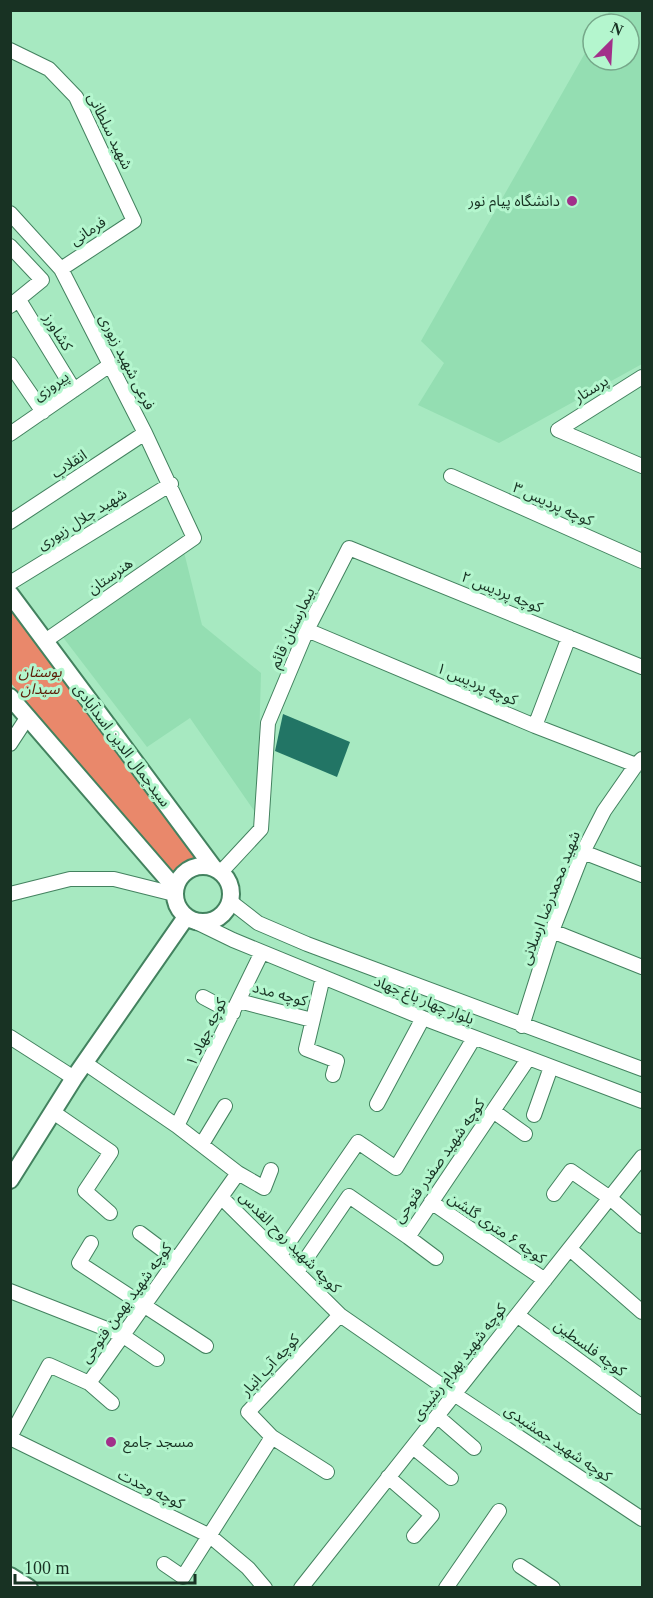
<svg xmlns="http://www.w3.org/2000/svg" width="653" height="1598" font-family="'Times New Roman','Noto Sans Arabic',serif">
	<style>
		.built { fill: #94deb2 }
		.green { fill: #e9886b }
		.building { fill: #227565 }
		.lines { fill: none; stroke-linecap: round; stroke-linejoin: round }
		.minor-casing { stroke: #43825f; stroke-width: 16 }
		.major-casing { stroke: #43825f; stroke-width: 20 }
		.minor { stroke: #fff; stroke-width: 14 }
		.major { stroke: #fff; stroke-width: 16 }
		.poi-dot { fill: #a22f8a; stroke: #b4f6ce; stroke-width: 2 }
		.labels { text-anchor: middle; stroke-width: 6; stroke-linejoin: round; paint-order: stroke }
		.street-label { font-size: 15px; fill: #183223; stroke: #b4f6ce }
		.poi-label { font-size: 15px; fill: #183223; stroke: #b4f6ce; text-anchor: end }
		.park-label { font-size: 15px; font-style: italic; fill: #5d1c07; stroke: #b4f6ce }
	</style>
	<rect width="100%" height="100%" fill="#a7e9c1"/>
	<path class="built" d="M610 10 642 11V364L499 443 418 405 444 363 421 341 593 39V60H629V24H602Z
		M184 552 202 625 261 673 257 815 190 718 147 747 62 636Z"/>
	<path class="green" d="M10 599 205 861C189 860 181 866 172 879L11 683Z"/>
	<path class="building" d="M283 714 350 742 337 777 275 751Z"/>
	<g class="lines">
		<g class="minor-casing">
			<path id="minor" d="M10 50 49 69 76 97 134 221 61 269
				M10 213 61 269 145 433 194 538 45 641
				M10 246 42 280 10 306
				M19 300 74 390
				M10 364 43 412
				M558 430 642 377
				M558 430 642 466
				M10 434 110 365
				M451 476 642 561
				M10 522 145 433
				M10 583 171 484
				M307 630 535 726 636 765
				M535 726 569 637
				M10 744 27 718
				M583 852 642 875
				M221 872 261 829 268 723 307 630 349 548 642 667
				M10 894 70 879H114L174 894
				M231 902 258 923 307 944 642 1069
				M196 922 233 940 423 1018 642 1101
				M552 931 642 967
				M323 977 306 1049 337 1061 333 1075
				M203 997 233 1013
				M239 1001 312 1020
				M522 1026 552 931 583 852 604 811 636 765 642 759
				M10 1037 74 1078
				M85 1063 177 1126 238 1173 89 1383
				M377 1104 423 1018
				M493 1111 525 1134
				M53 1112 111 1152 85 1191 110 1213
				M534 1115 551 1067
				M177 1126 262 952
				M202 1144 225 1106
				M238 1173 264 1188 271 1170
				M554 1194 571 1171 610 1198 642 1226
				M222 1198 340 1315 454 1394 642 1519
				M431 1202 545 1280
				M140 1233 176 1260
				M408 1237 436 1258
				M91 1243 79 1263 206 1346
				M570 1249 642 1312
				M280 1255 358 1142 396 1168 474 1038
				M297 1272 349 1196 408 1237 528 1059
				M10 1291 122 1335 157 1359
				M517 1315 642 1407
				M437 1416 474 1448
				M10 1437 49 1365 89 1383 112 1403
				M272 1437 248 1412 340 1315
				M10 1438 210 1536 248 1568 265 1588
				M413 1447 451 1478
				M388 1477 432 1515 414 1536
				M164 1564 183 1577 272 1437 327 1472
				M520 1566 553 1588
				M301 1588 642 1157
				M446 1588 499 1511"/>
		</g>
		<g class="major-casing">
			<path id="major" d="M10 594 213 867
				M10 697 175 888
				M175 894a28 28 0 1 1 56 0a28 28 0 1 1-56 0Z
				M10 1180 74 1078 186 917
				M10 1576 29 1588"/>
		</g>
		<use href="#minor" class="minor"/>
		<use href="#major" class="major"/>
	</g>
	<g class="poi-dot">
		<circle cx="572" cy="201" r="6"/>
		<circle cx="111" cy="1442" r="6"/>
	</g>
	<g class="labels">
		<g class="street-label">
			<text transform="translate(110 131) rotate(64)" y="5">شهید سلطانی</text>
			<text transform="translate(88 231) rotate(-33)" y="5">فرمانی</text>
			<text transform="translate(58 332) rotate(58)" y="5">کشاورز</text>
			<text transform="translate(127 362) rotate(63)" y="5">فرعی شهید زیوری</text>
			<text transform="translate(51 386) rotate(-35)" y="5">پیروزی</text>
			<text transform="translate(591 389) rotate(-32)" y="5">پرستار</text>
			<text transform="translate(69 464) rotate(-33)" y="5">انقلاب</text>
			<text transform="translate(553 504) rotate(24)" y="5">کوچه پردیس ۳</text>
			<text transform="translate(82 519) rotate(-32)" y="5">شهید جلال زیوری</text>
			<text transform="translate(110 576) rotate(-35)" y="5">هنرستان</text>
			<text transform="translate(502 592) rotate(22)" y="5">کوچه پردیس ۲</text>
			<text transform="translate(292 628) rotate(-65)" y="5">بیمارستان قائم</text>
			<text transform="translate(477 684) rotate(23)" y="5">کوچه پردیس ۱</text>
			<text transform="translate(122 745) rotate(53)" y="5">سیدجمال الدین اسدآبادی</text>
			<text transform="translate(550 898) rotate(-69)" y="5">شهید محمدرضا ارسلانی</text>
			<text transform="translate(280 994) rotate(15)" y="5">کوچه مدد</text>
			<text transform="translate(424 1000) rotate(22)" y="5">بلوار چهار باغ جهاد</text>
			<text transform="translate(206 1032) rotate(-64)" y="5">کوچه جهاد ۱</text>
			<text transform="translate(439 1161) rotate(-55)" y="5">کوچه شهید صفدر فتوحی</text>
			<text transform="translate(497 1228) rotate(34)" y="5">کوچه ۶ متری گلشن</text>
			<text transform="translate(290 1242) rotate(45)" y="5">کوچه شهید روح القدس</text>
			<text transform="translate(126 1303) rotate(-54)" y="5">کوچه شهید بهمن فتوحی</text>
			<text transform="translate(590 1348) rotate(36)" y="5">کوچه فلسطین</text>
			<text transform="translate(459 1362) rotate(-52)" y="5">کوچه شهید بهرام رشیدی</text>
			<text transform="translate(270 1365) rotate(-47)" y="5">کوچه آب انبار</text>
			<text transform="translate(558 1443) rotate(34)" y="5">کوچه شهید جمشیدی</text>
			<text transform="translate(151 1489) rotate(26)" y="5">کوچه وحدت</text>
		</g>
		<g class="poi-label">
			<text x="560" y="206">دانشگاه پیام نور</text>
			<text x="123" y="1447" text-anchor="start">مسجد جامع</text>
		</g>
		<g class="park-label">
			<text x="40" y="677">بوستان<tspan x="40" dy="17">سیدان</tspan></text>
		</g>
	</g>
	<rect width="653" height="1598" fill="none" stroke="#183223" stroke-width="24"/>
	<g transform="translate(611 42) rotate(24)"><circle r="28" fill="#b4f6ce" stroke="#76a88a" stroke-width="1.5"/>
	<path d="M0-4.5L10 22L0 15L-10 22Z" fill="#a22f8a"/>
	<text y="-9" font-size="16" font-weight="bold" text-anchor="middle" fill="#183223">N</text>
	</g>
	<path d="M15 1574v9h180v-9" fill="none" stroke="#183223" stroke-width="3"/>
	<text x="24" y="1574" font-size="18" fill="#183223" stroke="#b4f6ce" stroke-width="4.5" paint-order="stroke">100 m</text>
</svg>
